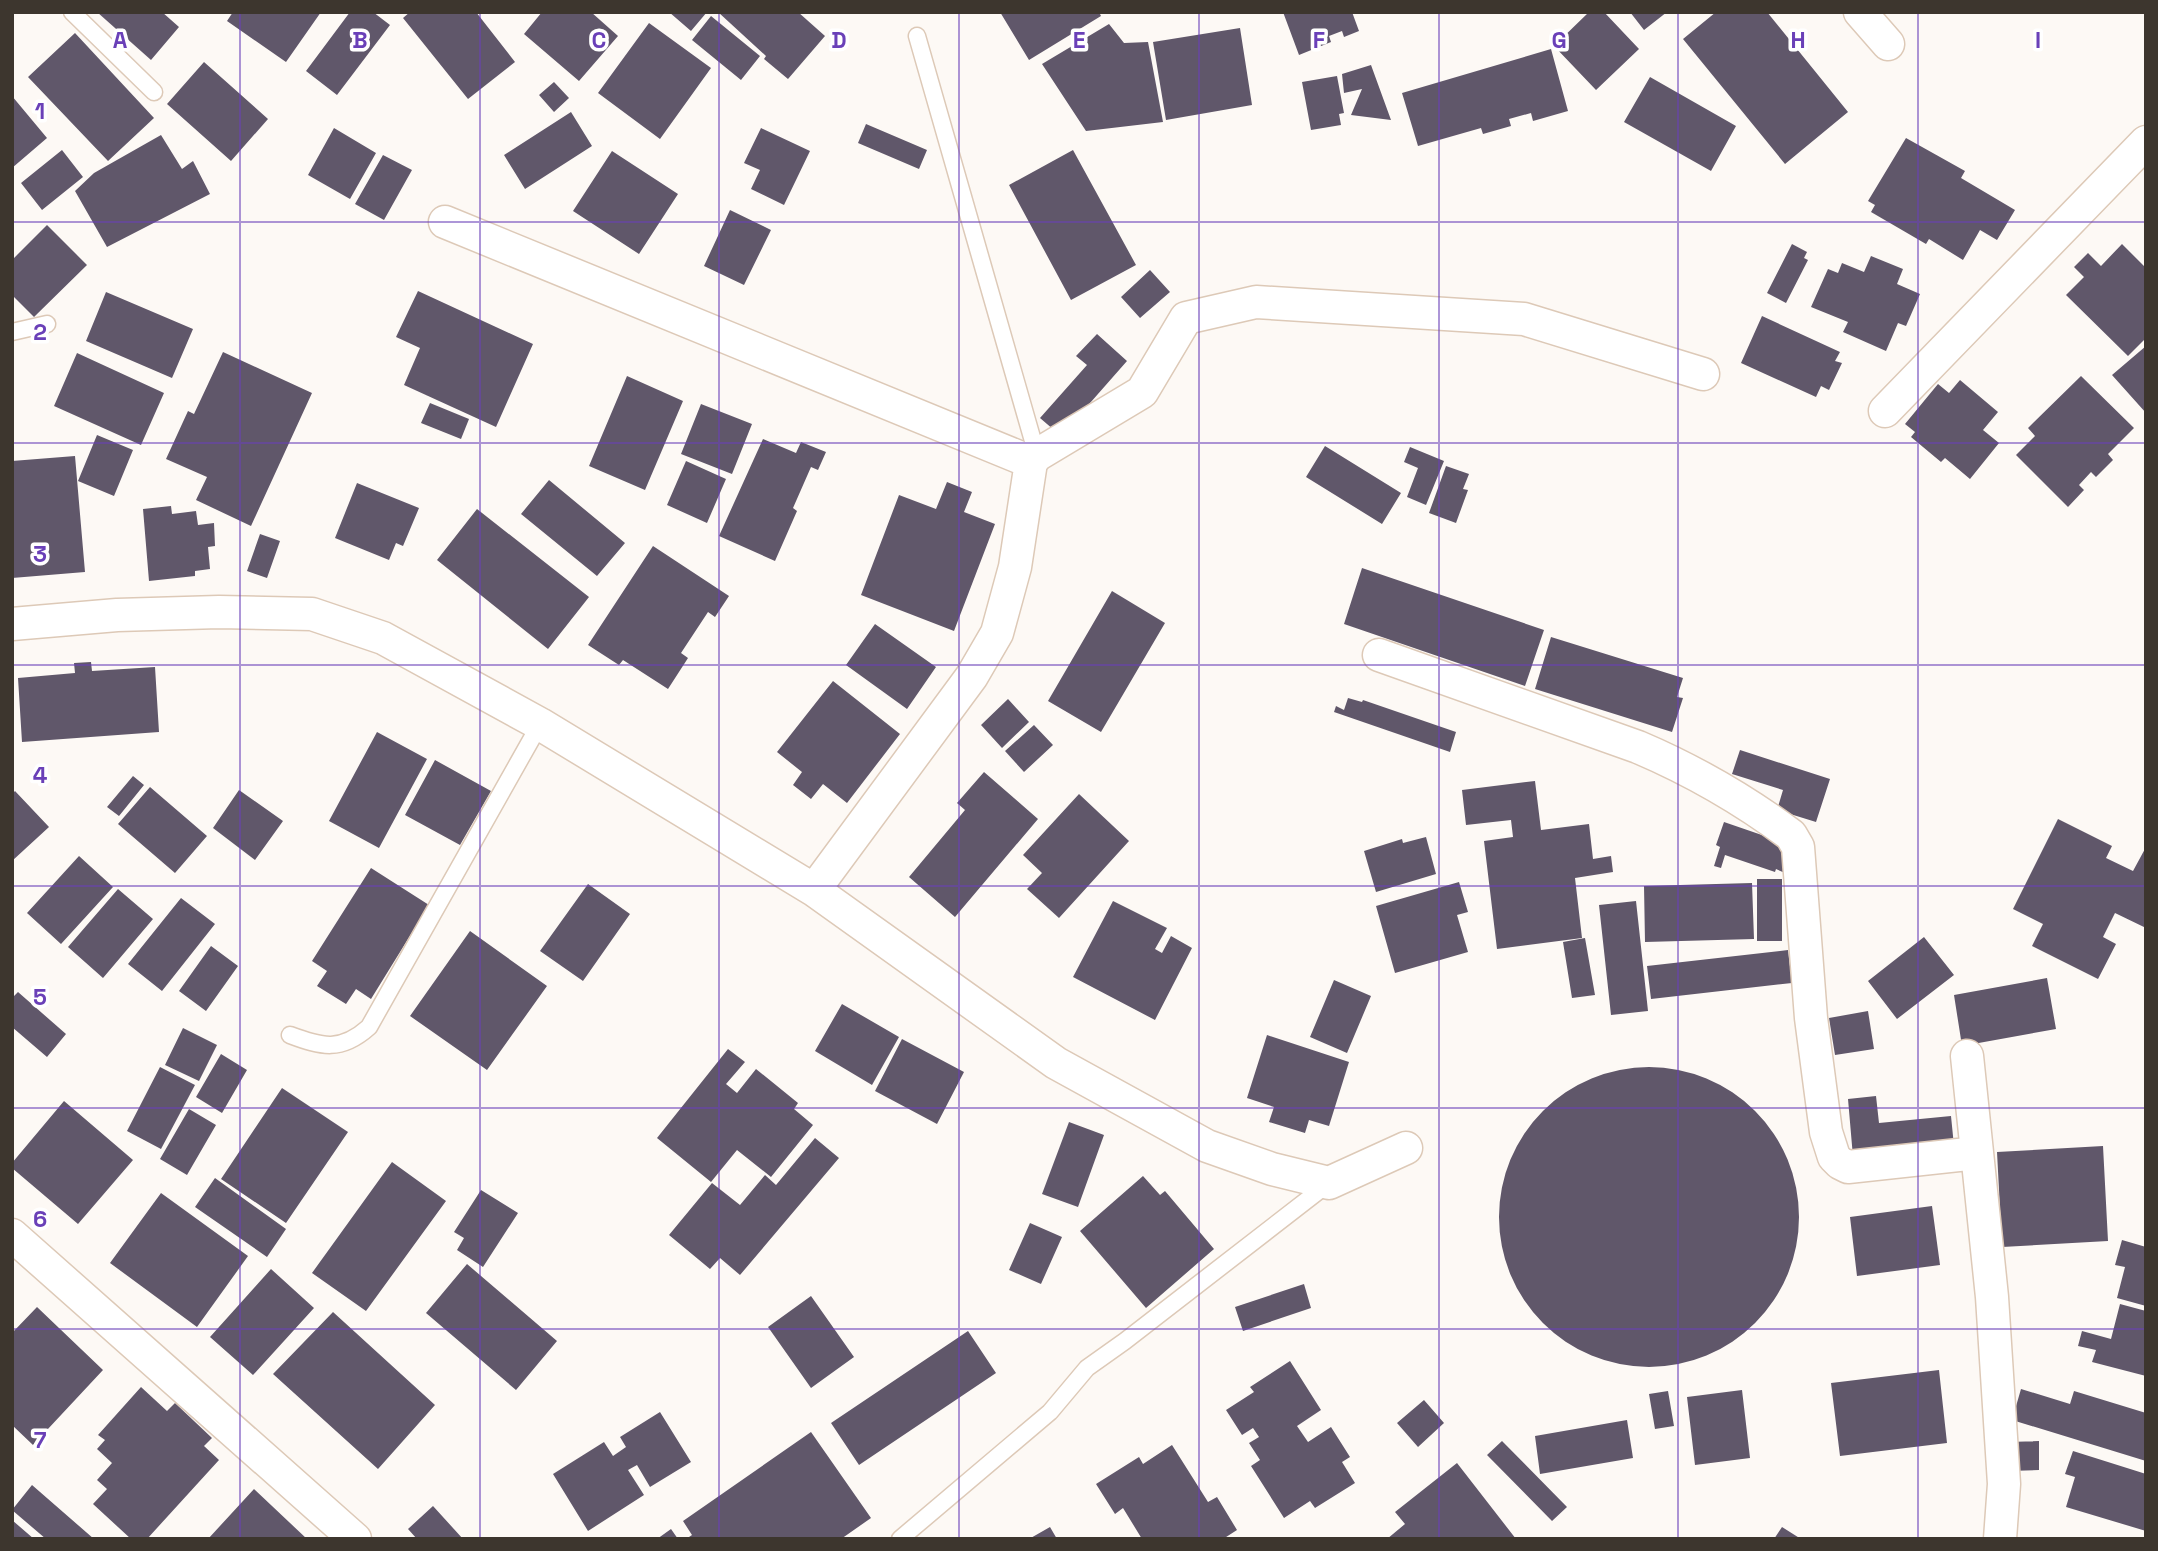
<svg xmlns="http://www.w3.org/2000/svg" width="2158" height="1551" font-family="'Space Grotesk',sans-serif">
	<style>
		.building { fill: #60576a }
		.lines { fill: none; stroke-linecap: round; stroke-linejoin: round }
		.service-casing { stroke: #ddc9b7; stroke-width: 19 }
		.minor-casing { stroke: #ddc9b7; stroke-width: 35 }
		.service { stroke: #fff; stroke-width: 16 }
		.minor { stroke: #fff; stroke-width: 32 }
		.grid { fill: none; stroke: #6a40b8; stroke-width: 2; stroke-opacity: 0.55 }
		.grid-label { font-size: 23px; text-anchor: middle; font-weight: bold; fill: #6a40b8; stroke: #fff; stroke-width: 7; stroke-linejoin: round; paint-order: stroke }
	</style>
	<rect width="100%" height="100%" fill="#fdf9f5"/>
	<path class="building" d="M97 12H162L179 27 151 60Z
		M233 12H321L286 62 227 21Z
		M350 12H373L390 25 337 95 306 71Z
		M410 12H476L515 62 468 99 403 18Z
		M542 12H591L618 36 579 81 524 34Z
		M669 12H707L691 31Z
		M718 12H798L825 36 788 79 764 59 766 56Z
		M1000 12H1099L1101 16 1029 60Z
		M1283 12H1352L1359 31 1344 37 1342 31 1329 36 1331 42 1299 55Z
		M1589 12H1604L1639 49 1596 90 1554 46Z
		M1630 12H1667L1644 30Z
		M1716 12H1767L1848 112 1785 164 1683 39Z
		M711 16 760 56 741 80 692 40Z
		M649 23 711 68 660 139 598 93Z
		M1109 24 1124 43 1148 42 1163 122 1086 131 1042 64Z
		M1240 28 1252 105 1166 120 1153 42Z
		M75 33 154 118 108 161 28 77Z
		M1551 49 1568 111 1533 121 1531 113 1509 119 1511 126 1483 134 1481 128 1418 146 1402 93Z
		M204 62 268 119 231 161 167 104Z
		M1371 65 1391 120 1351 115 1362 89 1344 93 1342 74Z
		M1337 76 1344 113 1339 114 1341 125 1311 130 1302 82Z
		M1650 77 1736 126 1711 171 1624 122Z
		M554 82 569 98 554 112 539 95Z
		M12 96 47 138 12 168Z
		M571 112 592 146 525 189 504 155Z
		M866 124 927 150 919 169 858 143Z
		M334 128 376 153 350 199 308 175Z
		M761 128 810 151 784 205 751 189 760 170 744 163Z
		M161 135 182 169 193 161 210 194 107 247 75 191 94 173Z
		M1906 138 1965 171 1961 178 2015 210 1997 240 1980 230 1963 260 1929 239 1926 244 1871 212 1875 205 1868 201Z
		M62 150 83 177 42 210 21 183Z
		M1073 150 1136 265 1071 300 1009 185Z
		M612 151 678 194 639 254 573 211Z
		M383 155 412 170 384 220 355 204Z
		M730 210 771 230 744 285 704 266Z
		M47 225 87 265 34 317 12 295V260Z
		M1792 244 1807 252 1804 258 1808 260 1786 303 1767 293Z
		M2122 244 2146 268V338L2128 356 2066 295 2084 277 2074 267 2088 253 2101 266Z
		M1871 256 1903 269 1897 284 1920 294 1906 326 1898 323 1886 351 1843 332 1848 322 1811 307 1828 269 1838 273 1842 263 1864 272Z
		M1150 270 1170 292 1140 318 1121 297Z
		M418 291 533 344 496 427 404 385 420 348 396 337Z
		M106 292 193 329 172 378 86 341Z
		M1762 316 1840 352 1835 361 1842 363 1829 390 1821 386 1816 397 1741 363Z
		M1097 334 1127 361 1061 436 1040 418 1087 365 1076 356Z
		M2146 346V413L2112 375Z
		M223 352 312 393 251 526 196 500 207 477 166 459 188 411 194 414Z
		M77 353 164 393 141 445 54 406Z
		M627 376 683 401 645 490 589 466Z
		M2081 376 2134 428 2108 454 2113 460 2096 477 2091 472 2079 485 2084 490 2068 507 2016 455 2035 436 2028 428Z
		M1960 380 1998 412 1983 430 1999 443 1970 479 1945 458 1941 462 1911 437 1915 432 1905 424 1938 384 1949 393Z
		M430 403 469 419 461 439 421 423Z
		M701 404 752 424 732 474 681 454Z
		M97 435 133 450 114 496 78 481Z
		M763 439 796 453 801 442 826 452 818 470 811 467 793 508 797 511 775 561 719 536Z
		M1325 446 1401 493 1382 524 1306 477Z
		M1410 447 1444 461 1426 505 1407 497 1418 468 1404 462Z
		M75 456 85 572 12 578V461Z
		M686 461 726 479 707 523 667 505Z
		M1446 466 1469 474 1463 489 1468 490 1456 523 1429 513Z
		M549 480 625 543 597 576 521 514Z
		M947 482 972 492 964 512 995 524 954 631 861 595 899 495 936 509Z
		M357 483 419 508 403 546 396 543 389 560 335 538Z
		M171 506 172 514 196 511 198 525 214 523 215 546 208 547 210 569 195 571V576L149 581 143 509Z
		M477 509 589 597 548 649 437 560Z
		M260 534 280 541 267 578 247 571Z
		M653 546 729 596 715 617 708 612 681 653 688 658 668 689 623 660 619 665 588 645Z
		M1362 568 1544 630 1525 686 1344 624Z
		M1112 591 1165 623 1101 732 1048 701Z
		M875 624 936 667 907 709 846 665Z
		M1551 637 1683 678 1677 697 1683 698 1672 732 1535 689Z
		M91 662 92 671 155 667 159 732 22 742 18 678 75 673 74 663Z
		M833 681 900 734 847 803 823 784 811 799 793 785 802 772 777 752Z
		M1348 698 1362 702 1363 700 1456 732 1450 752 1334 712 1336 706 1344 710Z
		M1008 699 1029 722 1002 748 981 725Z
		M1034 725 1053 745 1024 772 1005 751Z
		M377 732 427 759 379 848 329 821Z
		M1740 750 1830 779 1816 822 1777 810 1783 790 1732 774Z
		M435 760 491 791 460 845 405 815Z
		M984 772 1038 819 955 917 909 877 965 810 957 803Z
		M133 776 144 785 119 816 107 807Z
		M1535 781 1541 830 1589 824 1593 859 1611 856 1613 872 1575 878 1582 938 1497 949 1484 841 1513 837 1511 820 1466 825 1462 790Z
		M150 787 207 836 175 873 118 824Z
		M239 790 283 821 255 860 213 828Z
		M15 791 49 827 12 861V794Z
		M1079 794 1129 841 1059 918 1027 889 1042 873 1023 855Z
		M2058 819 2112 846 2106 858 2133 871 2146 847V928L2115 913 2103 937 2116 944 2098 979 2032 946 2043 924 2013 909Z
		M1724 822 1794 846 1785 873 1776 869 1775 872 1725 855 1721 868 1714 866 1720 847 1716 845Z
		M1426 837 1436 874 1376 892 1364 851 1402 839 1403 843Z
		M79 856 113 887 61 944 27 913Z
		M371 868 429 905 371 999 356 989 346 1004 317 986 327 971 312 961Z
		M1757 879H1782V941H1757Z
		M1459 882 1468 912 1457 915 1468 952 1395 973 1376 906Z
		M1752 883 1754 939 1645 942 1644 886Z
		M588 884 630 914 583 981 540 951Z
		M118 889 153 919 103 978 68 947Z
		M181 898 215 924 162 991 128 964Z
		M1113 901 1167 928 1155 949 1162 953 1171 936 1192 948 1155 1020 1073 977Z
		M1636 901 1648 1011 1611 1015 1599 905Z
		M470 931 547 986 487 1070 410 1016Z
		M1924 937 1954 975 1897 1019 1868 981Z
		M1585 938 1595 995 1572 998 1563 942Z
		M211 946 238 966 206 1011 179 991Z
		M1788 950 1792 983 1651 999 1647 966Z
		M2047 978 2056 1029 1962 1046 1954 995Z
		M1334 980 1371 996 1347 1053 1310 1037Z
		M18 992 66 1034 47 1057 12 1027V998Z
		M842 1004 899 1037 872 1085 815 1051Z
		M1868 1011 1874 1049 1835 1055 1829 1018Z
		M183 1028 217 1045 199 1081 165 1065Z
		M1267 1035 1349 1062 1329 1126 1309 1120 1305 1133 1269 1122 1274 1107 1247 1098Z
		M902 1039 964 1072 937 1124 875 1091Z
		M728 1049 745 1062 726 1084 737 1093 756 1069 798 1103 794 1109 813 1125 771 1177 737 1150 711 1182 657 1138Z
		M221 1054 247 1070 222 1113 196 1097Z
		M160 1067 195 1085 161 1149 127 1131Z
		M1499 1217a150 150 0 1 1 300 0a150 150 0 1 1-300 0Z
		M282 1088 348 1132 286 1223 221 1179Z
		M1876 1096 1879 1123 1951 1116 1954 1146 1853 1157 1848 1099Z
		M64 1101 133 1160 78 1224 12 1168V1163Z
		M189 1109 216 1125 187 1175 160 1159Z
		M1069 1122 1104 1135 1078 1207 1042 1194Z
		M815 1138 839 1158 740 1275 720 1258 710 1269 669 1235 712 1183 740 1205 765 1175 776 1185Z
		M2103 1146 2108 1241 2002 1247 1997 1152Z
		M392 1162 446 1201 366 1311 312 1273Z
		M1143 1176 1160 1195 1165 1191 1214 1249 1146 1308 1080 1231Z
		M215 1178 286 1229 267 1257 195 1207Z
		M481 1190 518 1213 483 1267 457 1250 464 1238 454 1232Z
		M161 1193 248 1256 197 1327 110 1263Z
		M1932 1206 1940 1265 1857 1276 1850 1217Z
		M1030 1223 1062 1237 1041 1284 1009 1270Z
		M2122 1240 2146 1247V1306L2117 1298 2125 1267 2115 1265Z
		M467 1264 557 1341 516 1390 426 1313Z
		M271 1269 314 1308 253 1375 210 1337Z
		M1304 1284 1311 1308 1243 1331 1235 1307Z
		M811 1296 854 1357 811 1388 768 1327Z
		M2120 1304 2146 1311V1376L2092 1362 2096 1350 2078 1346 2082 1331 2111 1339Z
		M37 1307 103 1370 33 1445 12 1425V1333Z
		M333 1312 435 1405 378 1469 273 1374Z
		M968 1331 996 1373 859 1465 831 1423Z
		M1290 1361 1321 1410 1297 1426 1308 1442 1331 1427 1350 1457 1342 1462 1355 1483 1315 1508 1310 1501 1284 1518 1251 1466 1260 1460 1249 1443 1259 1437 1253 1428 1242 1435 1226 1410 1254 1392 1250 1387Z
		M1939 1370 1947 1443 1840 1456 1831 1383Z
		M141 1387 167 1411 175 1403 212 1438 204 1446 219 1460 147 1539H131L93 1504 107 1489 97 1480 112 1463 97 1449 105 1440 98 1435Z
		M2021 1389 2070 1404 2074 1391 2146 1413V1461L2012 1420Z
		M1742 1390 1750 1458 1695 1465 1687 1397Z
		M1668 1391 1674 1426 1655 1429 1649 1394Z
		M1424 1400 1444 1423 1418 1447 1397 1423Z
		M660 1412 691 1462 650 1487 637 1465 628 1470 644 1495 588 1531 553 1474 604 1442 613 1456 626 1447 620 1437Z
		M1627 1420 1633 1458 1540 1474 1535 1436Z
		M811 1432 871 1518 841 1539H686L692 1535 683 1521Z
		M1502 1441 1567 1507 1552 1521 1487 1455Z
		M2039 1441V1470L2009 1471 2008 1442Z
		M1172 1445 1208 1502 1217 1497 1237 1530 1223 1539H1142L1123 1508 1115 1514 1096 1484 1139 1457 1143 1464Z
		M2073 1451 2146 1474V1531L2066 1507 2075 1477 2065 1474Z
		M1457 1463 1516 1539H1387L1405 1524 1395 1512Z
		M32 1485 94 1539H46L12 1510Z
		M254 1489 307 1539H208Z
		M433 1506 463 1539H417L408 1529Z
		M12 1520 34 1539H12Z
		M1050 1527 1057 1539H1029Z
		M1782 1527 1801 1539H1774Z
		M671 1529 678 1539H657Z"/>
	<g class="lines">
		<g class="service-casing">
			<path id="service" d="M72 12 154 92
				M917 36 1037 455
				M12 332 47 324
				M290 1035C322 1047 341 1052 369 1027L540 724
				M900 1539 1050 1412 1087 1368 1125 1341 1329 1183"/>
		</g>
		<g class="minor-casing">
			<path id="minor" d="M1860 12 1888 44
				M445 222 1031 462
				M1885 411 2146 142
				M12 624 117 615 219 612 312 614 383 638 540 724 814 890 1056 1063 1207 1146 1272 1169 1329 1183 1406 1148
				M1379 655 1638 747C1692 770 1744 800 1791 835L1798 847 1811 1018 1826 1132 1834 1157 1840 1163 1848 1167 1977 1153
				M814 890 972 676 997 633 1015 567 1031 462 1037 455 1142 392 1186 318 1256 302 1524 319 1703 374
				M1967 1056 1992 1297 2004 1484 2000 1539
				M12 1235 355 1539"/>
		</g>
		<use href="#service" class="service"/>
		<use href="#minor" class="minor"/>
	</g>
	<path class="grid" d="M240 12V1539M480 12V1539M719 12V1539M959 12V1539M1199 12V1539M1439 12V1539M1678 12V1539M1918 12V1539M12 222H2146M12 443H2146M12 665H2146M12 886H2146M12 1108H2146M12 1329H2146"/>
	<g class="grid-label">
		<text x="120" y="48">A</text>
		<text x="360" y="48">B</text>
		<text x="599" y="48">C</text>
		<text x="839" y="48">D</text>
		<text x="1079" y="48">E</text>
		<text x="1319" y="48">F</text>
		<text x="1559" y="48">G</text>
		<text x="1798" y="48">H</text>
		<text x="2038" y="48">I</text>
		<text x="40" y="119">1</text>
		<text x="40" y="340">2</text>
		<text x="40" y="562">3</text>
		<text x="40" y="783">4</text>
		<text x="40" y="1005">5</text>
		<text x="40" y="1227">6</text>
		<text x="40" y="1448">7</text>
	</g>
	<rect width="2158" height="1551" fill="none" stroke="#3d362e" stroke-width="28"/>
</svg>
